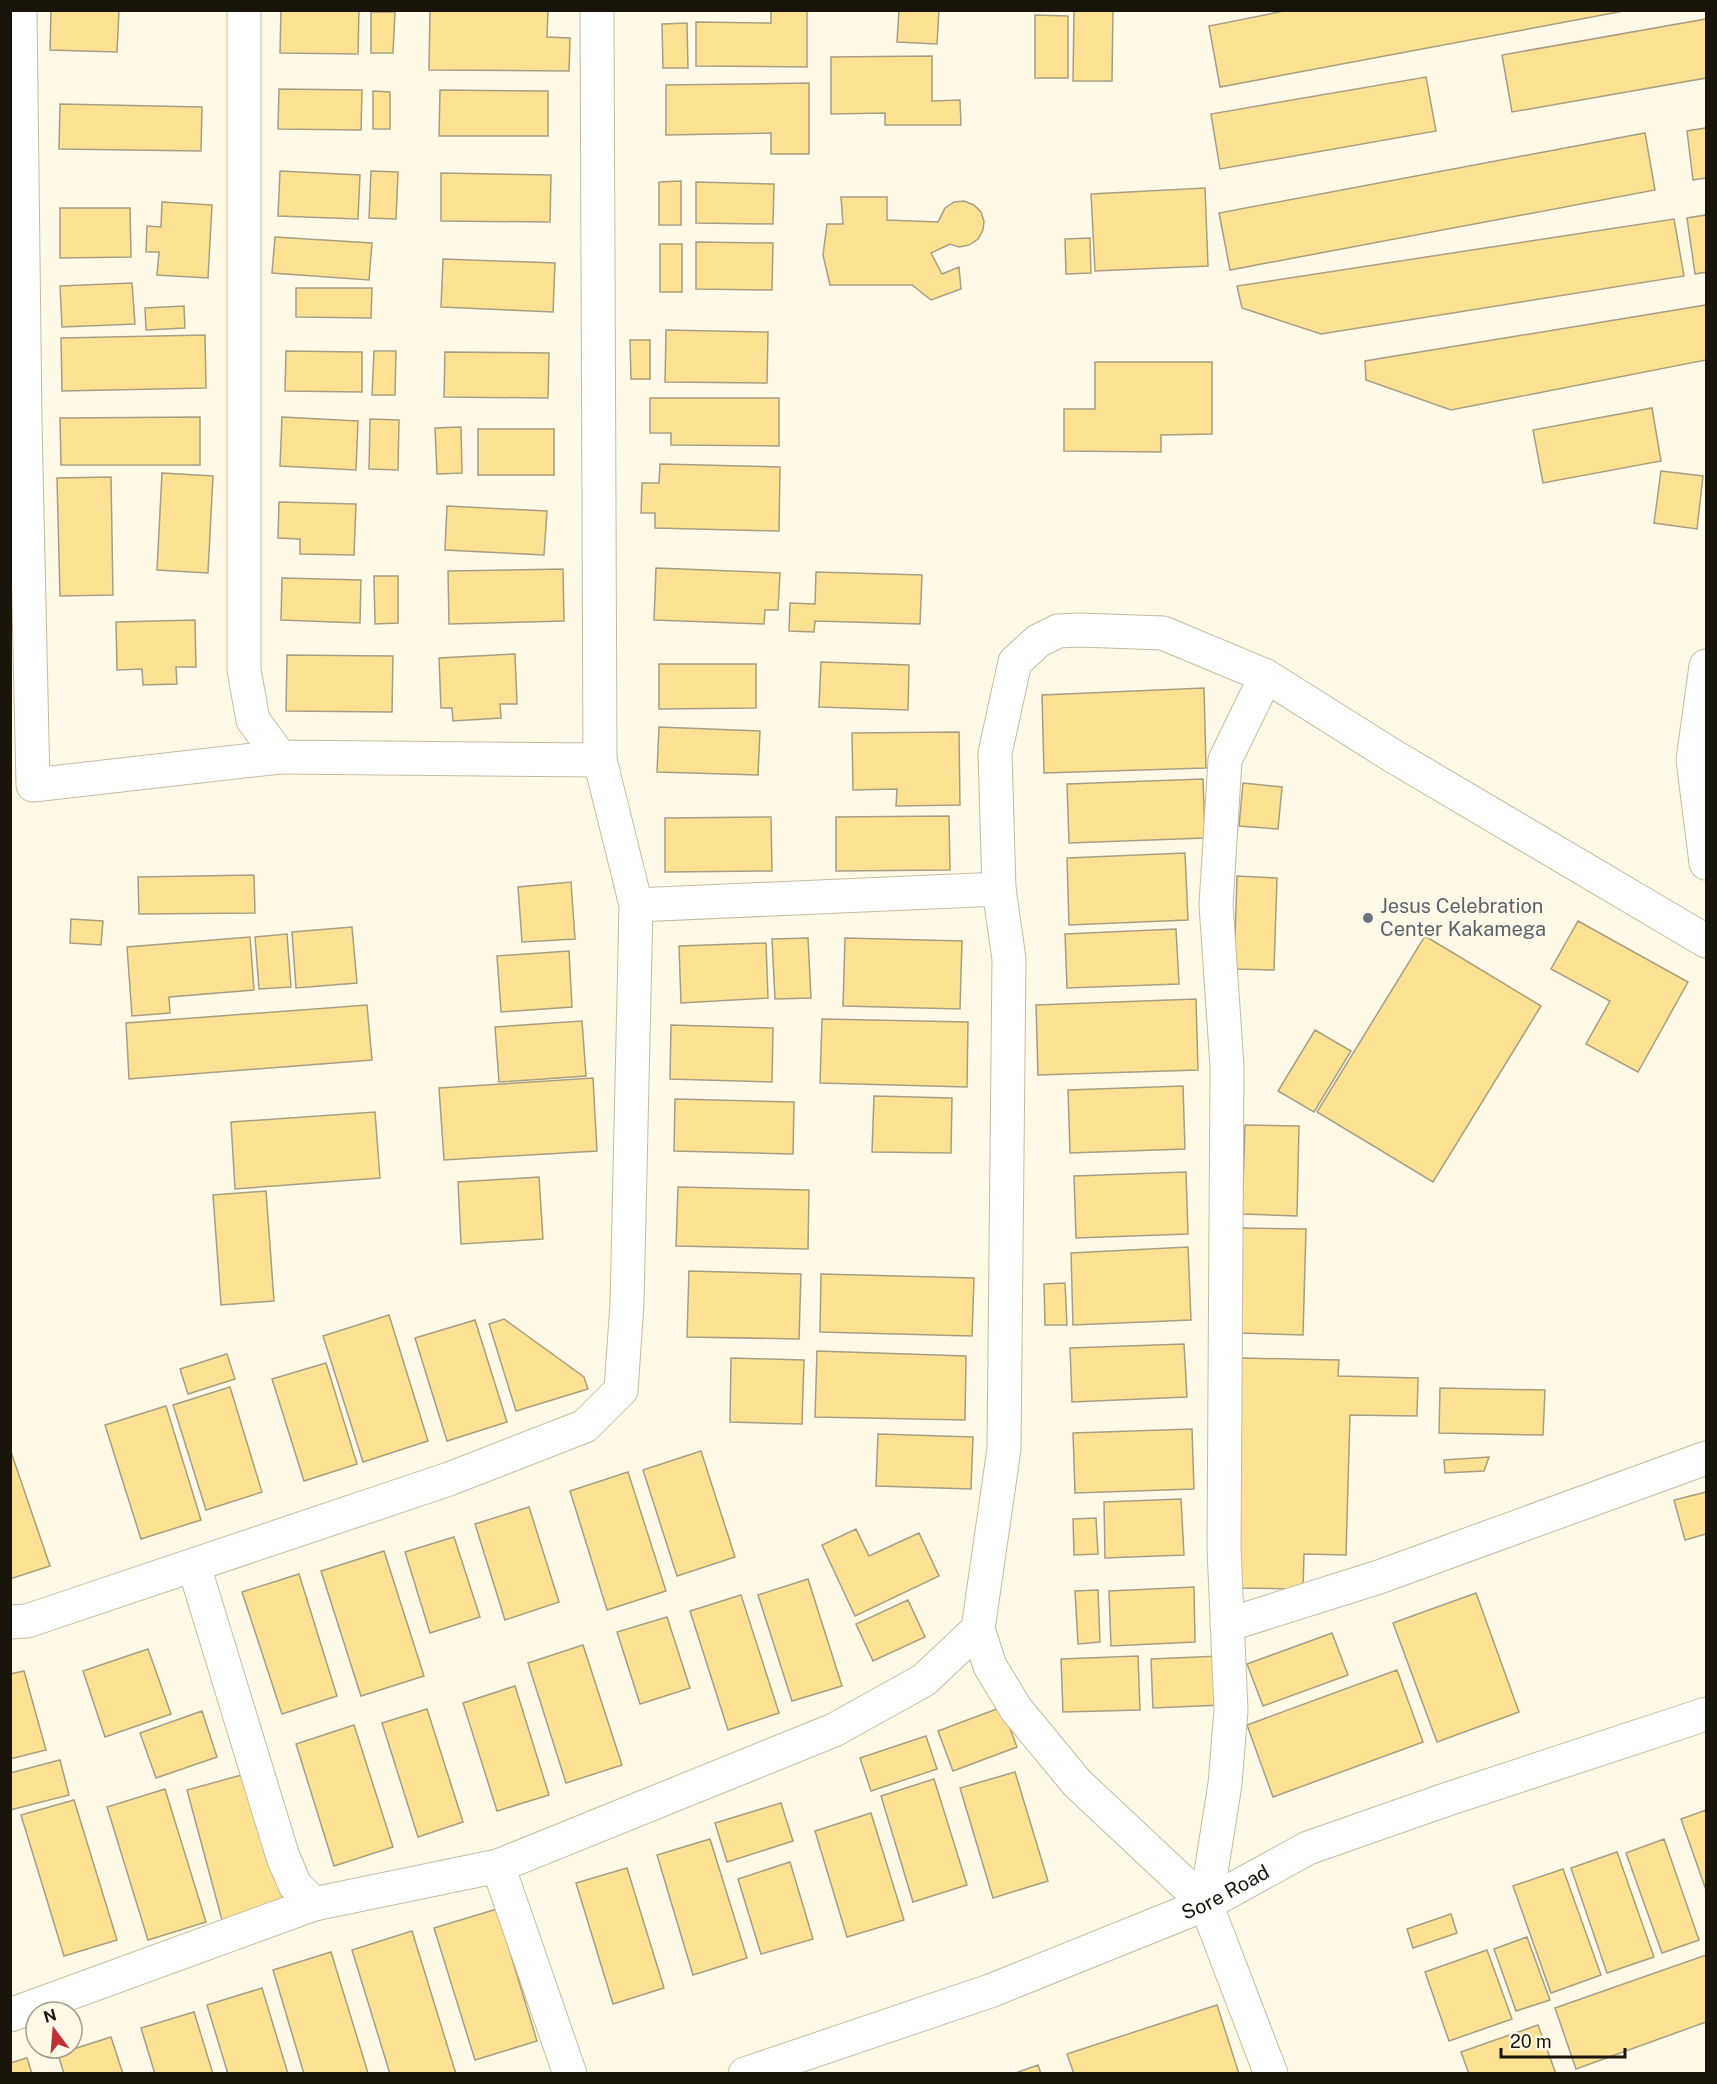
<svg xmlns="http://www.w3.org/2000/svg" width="1717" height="2084" font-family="'Public Sans',sans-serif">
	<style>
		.building { fill: #fde293; stroke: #a89f83; stroke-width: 1.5 }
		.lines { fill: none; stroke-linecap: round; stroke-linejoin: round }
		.minor-casing { stroke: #c5bc9f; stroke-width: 35 }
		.minor { stroke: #fff; stroke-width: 33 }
		.worship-dot { fill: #6b7280; stroke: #fff9e7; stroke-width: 2 }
		.labels { text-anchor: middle; stroke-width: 4.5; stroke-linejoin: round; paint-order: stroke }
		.worship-label { font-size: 20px; fill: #5b616d; stroke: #fff9e7; text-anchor: start }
		.street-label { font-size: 20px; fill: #19150a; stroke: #fff9e7 }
	</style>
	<rect width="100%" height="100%" fill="#fff9e7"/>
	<path class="building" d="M51 10H119L117 52 50 50Z
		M281 10H359L358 54 280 53Z
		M430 10H548L547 37 570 38 569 71 429 70Z
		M899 10H939L937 44 897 42Z
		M1074 10H1113L1112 81H1073Z
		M1289 10H1629L1220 87 1209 26Z
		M771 11H807V67L696 66V22L771 23Z
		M371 12H395L393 53H371Z
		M1035 15 1068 16V78H1035Z
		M1706 19V78L1512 112 1502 55Z
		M687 23 688 68H663L662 24Z
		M932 56V101L960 100 961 125H885V113L831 114V57Z
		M1426 77 1436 131 1220 169 1211 114Z
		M809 83V154H771V133L666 135V85Z
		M279 89 362 90 361 130 278 129Z
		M440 90 548 91V136H439Z
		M373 91 390 92V129H373Z
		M60 104 202 107 201 151 59 149Z
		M1706 128V178L1693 180 1687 131Z
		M1645 133 1655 190 1230 270 1219 213Z
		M280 171 360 175 358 219 278 216Z
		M371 171 398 172 396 219 369 218Z
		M441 173 551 175 550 222 441 221Z
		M681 181V225H659V182Z
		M696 182 774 184 773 224 696 223Z
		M1205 188 1208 266 1095 271 1091 194Z
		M841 197H887V220L938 222 945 208 954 202 964 201 974 205 981 212 984 221 983 230 978 239 969 245 959 247 950 244 931 253 942 274 959 267 961 289 931 300 912 285H830L823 255 827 224H843Z
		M162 202 212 205 208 278 157 275 159 252H146L147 226 161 227Z
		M60 208H130L131 257 60 258Z
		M1706 215V272L1695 274 1687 218Z
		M1674 219 1684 276 1321 334 1242 308 1237 286Z
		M275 237 372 243 369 280 272 273Z
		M1090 238 1091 273 1066 274 1065 239Z
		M696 242 773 243 772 290 696 289Z
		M660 244H682V292H660Z
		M443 259 555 263 553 312 441 307Z
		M132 283 135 324 62 327 60 286Z
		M296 288H372L371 318 296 317Z
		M1706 305V360L1451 410 1366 380 1365 361Z
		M184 306 185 328 146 330 145 308Z
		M666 330 768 332 767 383 665 382Z
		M205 335 206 388 62 391 61 338Z
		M630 340H650V379H631Z
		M286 351 362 352V392L285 391Z
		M374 351H396L395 395H372Z
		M445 352 549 353 548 398 444 397Z
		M1095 362H1212V434L1161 435V452L1064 451V409H1095Z
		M650 398H779V446L671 445V433H650Z
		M1652 408 1661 461 1543 483 1533 430Z
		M200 417V465H61L60 418Z
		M282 417 358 421 356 470 280 466Z
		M370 419 399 420 398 470 369 469Z
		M461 427 462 473 437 474 435 428Z
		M478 429H554V475H478Z
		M660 464 780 467 779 531 655 528V513H641L642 483H659Z
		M1661 471 1703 476 1697 529 1654 523Z
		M162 473 213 476 208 573 157 570Z
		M111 477 113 595 60 596 57 478Z
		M279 502 356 504 354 555 300 554V539L278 538Z
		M447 506 547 511 544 555 445 550Z
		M656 568 780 573 778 610H765L764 624 654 620Z
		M563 569 564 621 449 624 448 571Z
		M816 572 922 575 920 624 815 621 814 632 789 631 790 603 815 604Z
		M374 576H398V623L375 624Z
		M282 578 361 580 360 623 281 620Z
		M195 620 196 667H176L177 684 143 685 142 669 117 670 116 622Z
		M515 654 517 704H500L501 718 453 721 452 708H441L439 658Z
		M287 655 393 656 392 712 286 711Z
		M821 662 909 665 908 710 819 707Z
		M659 664H756V708L659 709Z
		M1204 688 1206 768 1044 773 1042 695Z
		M659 727 760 731 758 775 657 772Z
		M959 732 960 805 896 806 897 789 853 790 852 733Z
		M1203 779 1205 838 1069 843 1067 784Z
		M1243 783 1282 787 1278 829 1239 826Z
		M949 816 950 870 836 871V817Z
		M771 817 772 871 665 872V818Z
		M1185 853 1188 920 1069 925 1067 858Z
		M254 875 255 913 139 914 138 877Z
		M1237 876 1277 878 1274 970 1234 969Z
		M571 882 575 939 522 942 518 887Z
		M71 919 103 921 101 945 70 943Z
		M1578 921 1688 982 1638 1072 1586 1044 1610 1001 1551 969Z
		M352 927 357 983 296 988 292 932Z
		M1176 929 1179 984 1067 988 1065 934Z
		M287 934 291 987 259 989 255 937Z
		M1425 936 1541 1006 1433 1182 1317 1112Z
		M250 937 254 990 169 997 170 1013 132 1016 127 947Z
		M808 938 811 998 775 999 772 939Z
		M845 938 962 941 960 1009 843 1006Z
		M766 943 768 998 681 1003 679 946Z
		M569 951 572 1007 501 1012 497 956Z
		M1196 999 1198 1070 1038 1075 1036 1005Z
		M367 1005 372 1060 129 1079 126 1023Z
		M822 1019 968 1022 967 1087 820 1083Z
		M582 1021 586 1076 499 1082 495 1027Z
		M671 1025 773 1028 772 1082 670 1079Z
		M1315 1030 1351 1051 1314 1112 1278 1091Z
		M593 1078 597 1151 444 1160 439 1088Z
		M1183 1086 1185 1149 1070 1153 1068 1090Z
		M874 1096 952 1098 951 1153 872 1152Z
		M675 1099 794 1102 793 1154 674 1151Z
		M375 1112 380 1178 235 1189 231 1122Z
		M1245 1125 1299 1126 1297 1216 1242 1214Z
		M1186 1172 1188 1234 1076 1238 1074 1176Z
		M539 1177 543 1239 461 1244 458 1182Z
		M678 1187 809 1190 808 1249 676 1246Z
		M266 1191 274 1301 221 1305 213 1195Z
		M1242 1228 1306 1229 1303 1335 1239 1333Z
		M1188 1247 1191 1320 1073 1325 1071 1253Z
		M689 1271 801 1274 799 1339 687 1337Z
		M821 1274 974 1278 972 1336 820 1332Z
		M1065 1283 1067 1325H1045L1044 1284Z
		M389 1315 428 1441 363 1462 323 1336Z
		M504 1319 584 1377 588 1389 516 1411 489 1324Z
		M475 1320 507 1422 447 1441 415 1338Z
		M1184 1344 1187 1397 1072 1402 1070 1348Z
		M817 1351 966 1356 965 1420 815 1417Z
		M227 1354 235 1379 188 1394 180 1369Z
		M731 1358 804 1360 802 1424 730 1422Z
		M1241 1358 1339 1360 1338 1376 1418 1378 1417 1416 1350 1415 1346 1555 1304 1554 1303 1589 1234 1588Z
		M326 1363 357 1464 304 1481 272 1379Z
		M230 1387 262 1492 206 1510 173 1405Z
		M1440 1388 1545 1390 1543 1435 1439 1433Z
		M166 1406 201 1520 141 1539 105 1425Z
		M1192 1429 1194 1489 1075 1493 1073 1433Z
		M878 1434 973 1437 971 1489 876 1486Z
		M10 1449 50 1566 10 1579Z
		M701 1451 735 1557 677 1576 643 1470Z
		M1489 1457 1484 1471 1445 1473 1444 1460Z
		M628 1472 666 1591 607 1610 570 1491Z
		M1706 1492V1534L1685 1540 1674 1500Z
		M1181 1499 1184 1555 1105 1558 1104 1502Z
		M529 1507 559 1602 505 1620 475 1524Z
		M1096 1518 1098 1554 1074 1555 1073 1519Z
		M856 1529 869 1556 919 1533 939 1576 855 1616 822 1545Z
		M454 1537 480 1617 430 1633 405 1552Z
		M384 1551 424 1676 361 1696 321 1571Z
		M299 1574 337 1696 282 1714 242 1592Z
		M808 1579 842 1686 792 1701 758 1595Z
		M1194 1587 1195 1642 1111 1646 1109 1591Z
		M1098 1590 1100 1642 1078 1644 1075 1591Z
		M1476 1593 1519 1712 1437 1742 1393 1623Z
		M741 1595 779 1713 728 1730 690 1611Z
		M908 1600 925 1637 873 1661 856 1624Z
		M667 1617 690 1688 640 1704 617 1632Z
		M1332 1633 1348 1675 1263 1706 1247 1664Z
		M583 1645 622 1765 566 1783 528 1663Z
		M148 1649 171 1714 105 1737 83 1671Z
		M1138 1656 1140 1710 1063 1712 1061 1659Z
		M1220 1656 1222 1705 1153 1708 1151 1659Z
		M1397 1670 1423 1742 1273 1797 1247 1725Z
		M24 1671 46 1750 10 1759V1674Z
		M515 1686 549 1795 497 1811 463 1703Z
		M1002 1707 1017 1747 953 1771 938 1731Z
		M427 1709 463 1822 418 1837 382 1723Z
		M202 1711 217 1757 156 1778 140 1733Z
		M354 1725 393 1847 334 1866 296 1744Z
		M926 1736 937 1769 871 1791 860 1758Z
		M60 1760 69 1795 10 1810V1773Z
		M1015 1772 1048 1881 993 1898 960 1788Z
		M249 1773 284 1903 222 1920 187 1790Z
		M934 1779 967 1885 913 1902 881 1796Z
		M165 1789 206 1922 148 1940 107 1807Z
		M74 1800 117 1940 64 1956 21 1815Z
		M781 1803 793 1841 727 1862 715 1823Z
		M1706 1810V1890L1681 1819Z
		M871 1813 904 1920 847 1937 815 1831Z
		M710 1839 747 1958 693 1975 657 1855Z
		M1664 1839 1699 1940 1662 1953 1626 1853Z
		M1617 1852 1654 1957 1607 1973 1571 1868Z
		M790 1862 813 1939 761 1954 738 1879Z
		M627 1868 664 1988 613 2004 576 1883Z
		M1563 1869 1601 1975 1551 1993 1513 1886Z
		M497 1909 537 2041 475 2060 434 1928Z
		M1451 1914 1457 1933 1413 1948 1407 1929Z
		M412 1931 456 2074H390L352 1950Z
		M1527 1937 1550 2000 1516 2011 1494 1949Z
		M1487 1950 1512 2019 1449 2041 1425 1972Z
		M331 1952 368 2073 367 2074H304L273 1970Z
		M1706 1955V2022L1576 2069 1555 2008Z
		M262 1988 288 2074H228L207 2005Z
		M1217 2005 1239 2074H1074L1067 2054Z
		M194 2012 213 2074H155L141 2028Z
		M1538 2025 1556 2074H1469L1461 2052Z
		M111 2037 123 2074H64L58 2054Z
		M27 2058 32 2074H10V2063Z
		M1038 2065 1041 2074H1013Z"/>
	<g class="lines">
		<g class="minor-casing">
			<g id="minor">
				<path d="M20 10 25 422 33 785 280 757"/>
				<path d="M244 10V670L253 720 280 757 600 760"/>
				<path d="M1706 666 1693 760 1706 863"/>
				<path d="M636 905 999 889"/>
				<path d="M194 1566 283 1857 295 1885 314 1904"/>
				<path d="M10 1622 27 1621 449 1479 585 1426 621 1390 627 1304 636 905 600 760 597 10"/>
				<path d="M1227 1625 1379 1577 1706 1458"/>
				<path d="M498 1866 570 2074"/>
				<path d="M1206 1904 1225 1784 1231 1710 1224 1548 1227 1066 1216 905 1225 760 1266 676"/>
				<path d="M10 2015 314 1904 498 1866 834 1730 924 1680 978 1629"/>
				<path id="s1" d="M745 2074 990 1991 1206 1904 1308 1848 1445 1800 1706 1714"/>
				<path d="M1271 2074 1206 1904 1077 1783 1016 1709 990 1666 978 1629 1004 1449 1009 959 999 889 995 753 1015 662 1038 641 1058 631 1080 630 1163 633 1266 676 1393 756 1706 941"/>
			</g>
		</g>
		<use href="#minor" class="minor"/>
	</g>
	<circle class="worship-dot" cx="1368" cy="918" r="6"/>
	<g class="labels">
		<g class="worship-label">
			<text x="1380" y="913">Jesus Celebration<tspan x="1380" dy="23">Center Kakamega</tspan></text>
		</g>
		<g class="street-label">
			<text dy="7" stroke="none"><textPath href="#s1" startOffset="514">Sore Road</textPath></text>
		</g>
	</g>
	<rect width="1717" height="2084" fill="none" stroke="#19150a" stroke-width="24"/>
	<g transform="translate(54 2030) rotate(344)"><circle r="28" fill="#fff9e7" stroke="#a39e8f" stroke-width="1.5"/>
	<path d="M0-4.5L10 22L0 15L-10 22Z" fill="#c13134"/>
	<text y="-9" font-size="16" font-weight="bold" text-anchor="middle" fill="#19150a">N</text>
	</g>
	<path d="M1501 2048v9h124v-9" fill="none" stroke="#19150a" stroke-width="3"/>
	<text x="1510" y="2048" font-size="18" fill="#19150a" stroke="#fff9e7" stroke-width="4.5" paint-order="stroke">20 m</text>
</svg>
